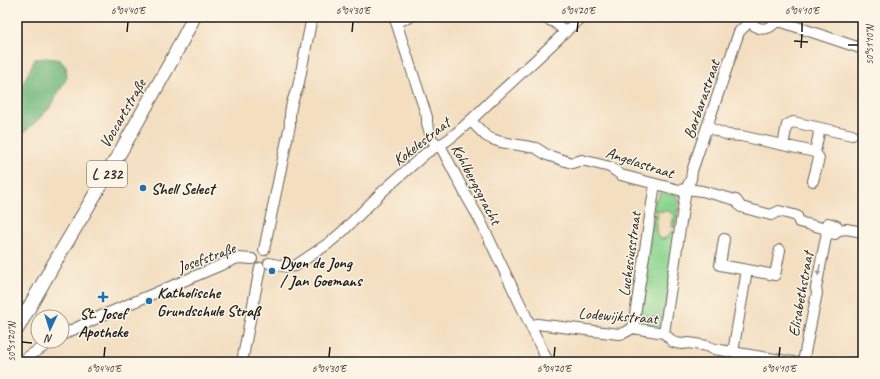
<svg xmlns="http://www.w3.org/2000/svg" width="880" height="379" font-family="Caveat,sans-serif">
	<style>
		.green { fill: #8ad490; stroke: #537856 }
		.forest { fill: #6fb67a; stroke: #46694b }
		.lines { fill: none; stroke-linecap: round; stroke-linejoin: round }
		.minor-casing { stroke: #676055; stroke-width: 12 }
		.major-casing { stroke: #676055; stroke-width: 15 }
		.minor { stroke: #fff; stroke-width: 10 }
		.major { stroke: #fff; stroke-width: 13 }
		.oneway { fill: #999 }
		.ticks { fill: none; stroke: #1c1c1c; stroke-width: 1.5 }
		.poi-dot { fill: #1f6fb2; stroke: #fcf5e5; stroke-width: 1.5 }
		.labels { text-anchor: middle; stroke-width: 3; stroke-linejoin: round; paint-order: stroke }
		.shield { fill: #fcf5e5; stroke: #5f5d58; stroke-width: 1 }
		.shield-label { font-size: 15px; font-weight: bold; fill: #1c1c1c }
		.street-label { font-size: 16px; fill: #1c1c1c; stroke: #fcf5e5 }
		.poi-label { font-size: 16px; font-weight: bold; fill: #1c1c1c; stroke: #fcf5e5; text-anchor: start }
		.neatline { fill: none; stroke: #1c1c1c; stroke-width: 1.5 }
		.ticks-label { font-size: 10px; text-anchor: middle; fill: #1c1c1c }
	</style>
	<rect width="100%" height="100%" fill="#fcf5e5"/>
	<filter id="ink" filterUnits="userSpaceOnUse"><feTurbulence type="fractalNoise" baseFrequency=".025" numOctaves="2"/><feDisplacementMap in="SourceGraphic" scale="8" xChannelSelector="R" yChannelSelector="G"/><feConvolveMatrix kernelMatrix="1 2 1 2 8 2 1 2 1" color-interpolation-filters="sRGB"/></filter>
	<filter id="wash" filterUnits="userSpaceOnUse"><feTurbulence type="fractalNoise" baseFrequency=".012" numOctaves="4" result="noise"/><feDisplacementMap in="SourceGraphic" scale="16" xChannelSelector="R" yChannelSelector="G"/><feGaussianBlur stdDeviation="0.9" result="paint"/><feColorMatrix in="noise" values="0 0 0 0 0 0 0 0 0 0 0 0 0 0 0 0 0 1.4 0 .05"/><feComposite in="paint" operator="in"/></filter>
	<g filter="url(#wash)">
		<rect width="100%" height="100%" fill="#f3dec0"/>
		<path class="green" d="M661 192 676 195 679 199 675 228 672 227 673 219 672 213C666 209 662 212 656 211V210H654L655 199H658L659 194Z
			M654 214H658C657 220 655 225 656 231 658 243 667 240 671 231L676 232 664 318 638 315Z
			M638 316 664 319 661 328 639 326Z"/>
		<path class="forest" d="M50 58 60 60 66 67 67 77 50 108 28 129 17 138V92L23 84 35 59Z"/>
	</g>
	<g filter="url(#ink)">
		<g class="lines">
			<g class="minor-casing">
				<path id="minor" d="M393 17 396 22 427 117V123L432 140 439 145 443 151 468 199 479 218 548 362
					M542 17 554 22 566 32
					M749 17C753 32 773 33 777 17
					M776 20 863 49
					M396 22 410 17
					M471 121 486 136 492 139 501 142 536 148 547 155 572 163 582 160 610 167 621 175 679 190 686 189 702 191 736 200 741 207 771 215 779 211 797 216 799 222 823 228 827 232 835 234 839 230 846 229 863 232
					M707 127 728 135 741 136 815 152
					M783 145 787 125 793 122 852 135
					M813 181 819 158 815 152 820 128
					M823 228 828 223 837 226 839 230
					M724 239 720 265 775 275 780 250
					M264 250 290 125C289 112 292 99 298 87L312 17
					M269 263 287 267 295 266 329 243 342 232 383 191 425 154C433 148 441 145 449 139 465 127 479 112 494 98 523 72 552 45 581 17
					M532 326 537 324 619 334 624 333 633 328 664 333 673 342 676 343 682 344 689 343 707 346 714 349 793 362
					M633 328 655 184
					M664 333 686 189 691 179 692 171 739 32 750 21
					M62 335 101 316 233 260 238 258 252 259
					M733 352 747 270
					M20 362 52 341
					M242 362 260 268
					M803 362 817 293 816 288 827 232"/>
			</g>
			<g class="major-casing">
				<path id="major" d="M17 329 52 267 122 149 173 58 194 17"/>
			</g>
			<use href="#minor" class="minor"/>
			<use href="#major" class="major"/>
		</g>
		<defs><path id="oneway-solid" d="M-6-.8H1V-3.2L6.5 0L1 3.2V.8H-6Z"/></defs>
		<use class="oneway" href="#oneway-solid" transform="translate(819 270) rotate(101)"/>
	</g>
	<path class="ticks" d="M127 32 128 22M352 32 353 22M577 32 578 22M802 32V22M794 41 808 42M848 45H858M801 48 802 34M22 342 32 343M104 357 105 347M329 357 330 347M554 357 555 347M779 357 780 347"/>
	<g class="poi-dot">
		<circle cx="143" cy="188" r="4"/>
		<circle cx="272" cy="271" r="4"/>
		<path d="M101 291h4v4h4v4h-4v4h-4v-4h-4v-4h4z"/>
		<circle cx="149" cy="301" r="4"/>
	</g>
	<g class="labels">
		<rect class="shield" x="87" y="161" width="40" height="26" rx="3"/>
		<g class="shield-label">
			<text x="107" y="179">L 232</text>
		</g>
		<g class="street-label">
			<text transform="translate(701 99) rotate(-71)" y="6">Barbarastraat</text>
			<text transform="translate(122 113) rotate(-60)" y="6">Voccartstraße</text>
			<text transform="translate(421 141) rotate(-38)" y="6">Kokelestraat</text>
			<text transform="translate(640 162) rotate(18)" y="6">Angelastraat</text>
			<text transform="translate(477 184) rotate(62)" y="6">Kohlbergsgracht</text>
			<text transform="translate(629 254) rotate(-82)" y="6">Luchesiusstraat</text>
			<text transform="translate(206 257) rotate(-20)" y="6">Josefstraße</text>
			<text transform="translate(800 294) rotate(-80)" y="6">Elisabethstraat</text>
			<text transform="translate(618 315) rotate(4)" y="6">Lodewijkstraat</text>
		</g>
		<g class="poi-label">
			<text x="151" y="194">Shell Select</text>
			<text x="280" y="268">Dyon de Jong<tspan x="280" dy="18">/ Jan Goemans</tspan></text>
			<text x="157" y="298">Katholische<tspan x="157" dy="18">Grundschule Straß</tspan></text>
			<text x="103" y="319" text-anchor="middle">St. Josef<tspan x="103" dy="18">Apotheke</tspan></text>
		</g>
	</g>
	<rect width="880" height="379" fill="none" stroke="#fcf5e5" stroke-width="44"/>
	<g transform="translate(50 329) rotate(184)"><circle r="19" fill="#fcf5e5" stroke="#a29e95"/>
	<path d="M0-3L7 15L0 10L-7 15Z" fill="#1f6fb2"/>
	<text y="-6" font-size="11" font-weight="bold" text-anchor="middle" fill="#1c1c1c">N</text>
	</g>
	<rect x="22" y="22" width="836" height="335" class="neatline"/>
	<g class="ticks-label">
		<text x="128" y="14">6°04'40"E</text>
		<text x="353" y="14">6°04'30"E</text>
		<text x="578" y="14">6°04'20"E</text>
		<text x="802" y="14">6°04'10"E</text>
		<text transform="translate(869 45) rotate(-90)" y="4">50°51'10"N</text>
		<text transform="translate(11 342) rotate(-90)" y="4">50°51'20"N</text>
		<text x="104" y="372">6°04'40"E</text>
		<text x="329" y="372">6°04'30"E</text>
		<text x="554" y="372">6°04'20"E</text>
		<text x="779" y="372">6°04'10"E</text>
	</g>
</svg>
